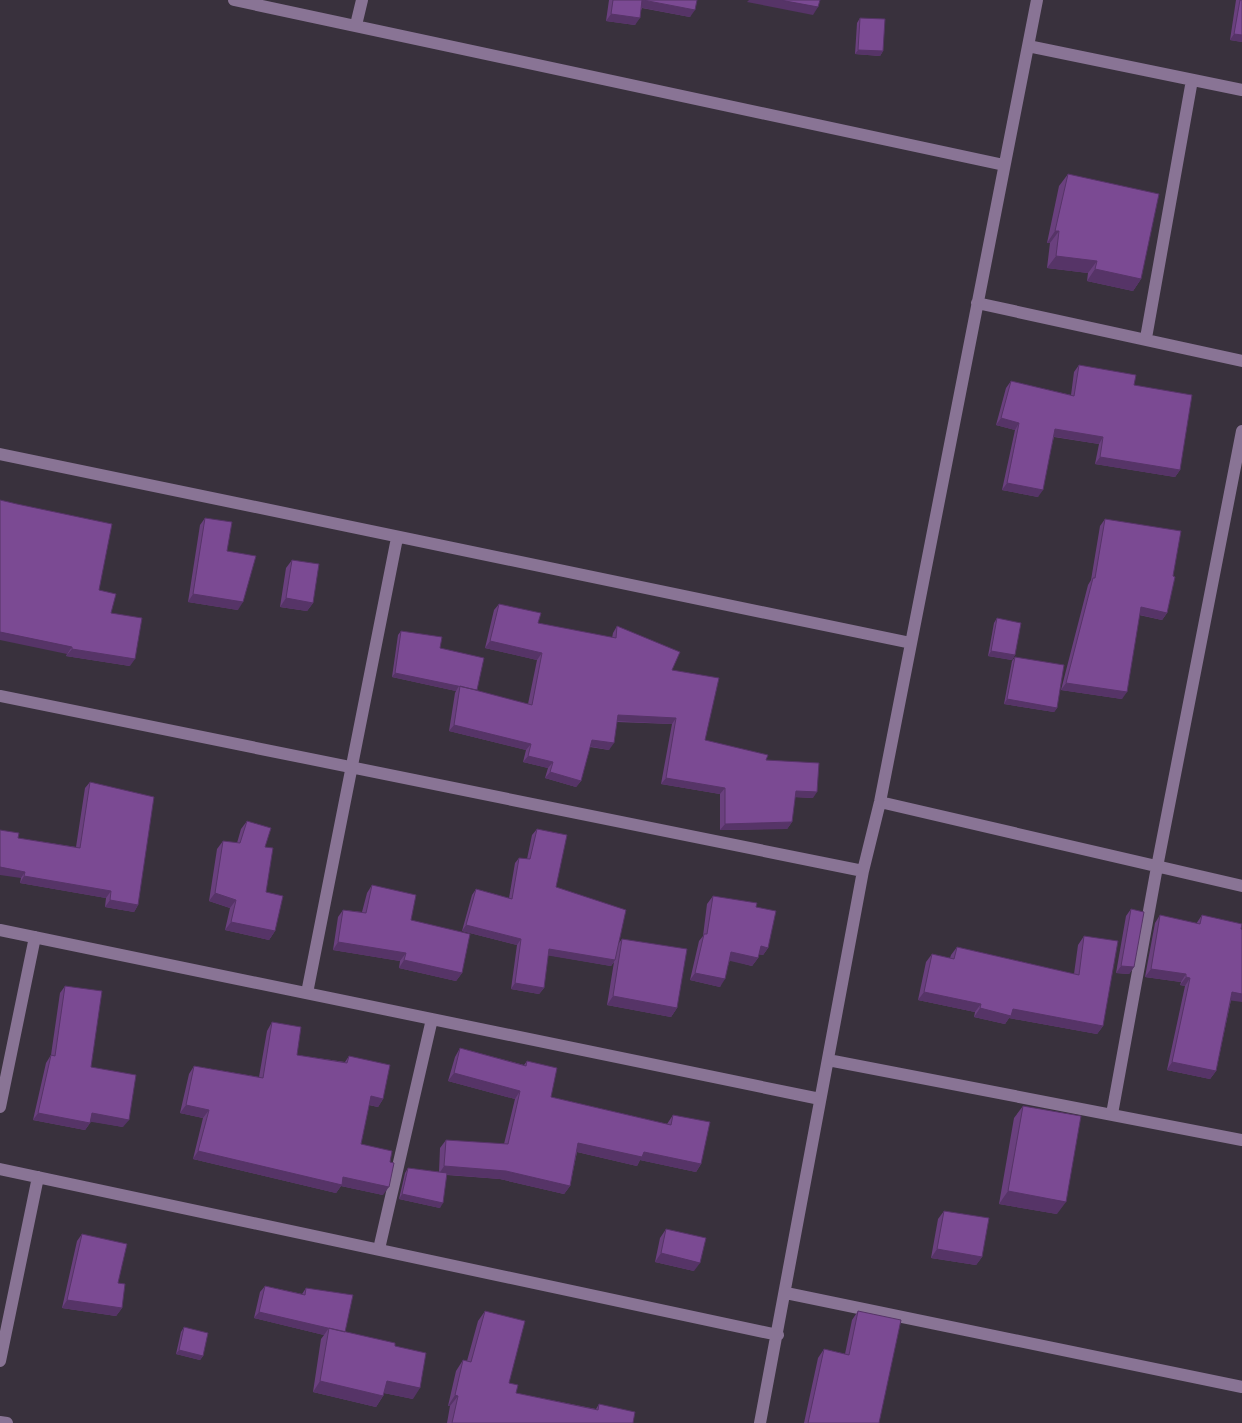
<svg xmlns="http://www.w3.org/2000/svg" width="1242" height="1423" font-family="'Titillium Web',sans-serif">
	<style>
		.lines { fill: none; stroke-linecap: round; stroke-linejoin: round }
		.minor { stroke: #897495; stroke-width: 12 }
		.wall { fill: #6a407e }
		.shaded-wall { fill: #563467 }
		.building { fill: #7b4a93; stroke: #563467 }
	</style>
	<rect width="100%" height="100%" fill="#39313d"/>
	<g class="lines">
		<path class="minor" d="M234 0 1004 165
			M356 25 362 0
			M1028 46 1242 90
			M977 303 1242 361
			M1146 338 1192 80
			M0 454 911 643
			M0 696 863 871
			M880 802 1242 886
			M0 930 820 1099
			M307 993 397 538
			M828 1060 1242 1140
			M0 1107 35 937
			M1112 1114 1157 867 1242 431
			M0 1169 778 1335
			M379 1249 432 1019
			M786 1293 1242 1387
			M0 1361 38 1177
			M0 1422 7 1423
			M760 1423 863 871 880 802 1037 0"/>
	</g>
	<path class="wall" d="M609 0H697L690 17 642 8 635 25 606 21Z
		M1236 0H1242V42L1230 40Z
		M860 18 883 51 880 56 855 54 857 23Z
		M1068 174 1141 279 1133 291 1087 281 1088 273 1047 268 1050 243H1047L1059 186Z
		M1079 365 1134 385 1180 470 1175 477 1095 464 1099 444 1054 437 1038 497 1002 490 1015 430 996 425 1006 388 1011 381 1071 395 1074 372Z
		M205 518 227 551 238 610 188 602 200 525Z
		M1105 519 1173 576 1167 613 1162 620 1139 615 1122 699 1061 690 1088 585 1091 580 1100 526Z
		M292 560 313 603 307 611 280 607 286 568Z
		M99 590 111 613 130 666 66 656Z
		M499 604 538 623 612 638 613 633 617 626 672 670 705 740 766 760 813 798 795 797 792 822 787 829 720 830V794L661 784 672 724 617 722 609 750 590 747 581 781 576 787 545 778 548 768 523 762 526 750 449 731 455 693 456 691 392 677 398 635 401 631 440 648 477 691 528 704 537 660 485 648 494 610Z
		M997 618 1015 655 1012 660 988 656 994 623Z
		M1015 657 1057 708 1054 712 1004 704 1012 661Z
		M90 782 138 905 134 912 105 907 106 898 20 883 21 878 18 838 76 847 85 788Z
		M247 821 265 847 266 892 275 931 269 940 225 930 230 908 209 901 217 849 223 841 237 843 241 829Z
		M537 829 556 887 618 944 622 939 677 1008 671 1017 607 1005 614 962 611 966 548 955 544 988 539 994 511 989 517 945 462 931 472 895 476 889 509 898 515 863 519 858 527 859 532 835Z
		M372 885 411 920 462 973 456 981 399 968 400 961 333 950 338 917 343 910 362 912 367 893Z
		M713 896 756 907 768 948 763 955 759 954 758 958 752 966 730 960 720 987 690 980 699 941 703 936 707 904Z
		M1131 909 1134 967 1129 974 1116 973 1126 916Z
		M1160 915 1196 924 1202 915 1231 1000 1216 1071 1210 1079 1167 1070 1185 986 1180 985 1181 982 1145 977 1155 923Z
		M1084 936 1103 1026 1097 1034 1009 1018 1005 1024 974 1017 975 1012 918 1000 926 962 932 954 950 958 951 955 957 947 1074 974 1078 945Z
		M65 986 91 1067 123 1127 90 1121V1123L85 1130 33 1120 46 1063 51 1055 60 993Z
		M272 1022 297 1055 345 1062 349 1056 383 1099 378 1107 369 1105 361 1144 383 1195 341 1186 336 1193 193 1159 203 1118 180 1113 189 1074 194 1066 259 1077 267 1031Z
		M460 1048 524 1065 527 1061 551 1097 667 1124 673 1115 701 1164 696 1172 640 1160 637 1166 577 1152 570 1186 564 1194 500 1179 447 1175 440 1208 399 1199 405 1173 408 1168 439 1172 440 1148 446 1140 504 1144 515 1099 448 1081 455 1057Z
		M1023 1106 1057 1214 999 1204 1014 1118Z
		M944 1211 982 1257 976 1265 931 1258 938 1219Z
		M666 1229 694 1271 655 1262 660 1238Z
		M82 1234 118 1283 122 1308 116 1316 62 1308 77 1241Z
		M265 1286 302 1294 306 1288 345 1332 395 1346 413 1399 384 1393 383 1396 376 1407 313 1392 321 1339 324 1335 254 1318 260 1292Z
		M485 1311 509 1383 516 1393 596 1409 599 1404 633 1423H447L450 1406H448L456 1371 463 1360 467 1361 478 1321Z
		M858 1311 879 1423H804L818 1358 824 1349 845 1354 852 1320Z
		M184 1327 203 1356 200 1360 176 1354 181 1332Z"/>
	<path class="shaded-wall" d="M642 0 695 10 690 17 638 7Z
		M749 0H780L818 7 813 15 747 2Z
		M611 14 640 18 635 25 606 21Z
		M1234 34 1242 35V42L1230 40Z
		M858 50 883 51 880 56 855 54Z
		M1055 231H1059L1050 243H1047Z
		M1056 256 1097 261 1088 273 1047 268Z
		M1095 269 1141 279 1133 291 1087 281Z
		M1001 418 1019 423 1015 430 996 425Z
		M1055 429 1103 437 1099 444 1050 436Z
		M1100 457 1180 470 1175 477 1095 464Z
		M1007 483 1043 490 1038 497 1002 490Z
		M193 594 243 602 238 610 188 602Z
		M286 598 313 603 307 611 280 607Z
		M1141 607 1167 613 1162 620 1136 614Z
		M0 632 72 647 67 654 0 640Z
		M490 641 542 653 537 660 485 648Z
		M72 649 135 659 130 666 66 656Z
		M991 651 1015 655 1012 660 988 656Z
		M395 673 459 686 456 691 392 677Z
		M1066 683 1127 692 1122 699 1061 690Z
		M1007 699 1057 708 1054 712 1004 704Z
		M618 715 676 718 672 724 614 721Z
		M454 725 531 744 526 750 449 731Z
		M592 740 614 743 609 750 588 746Z
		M528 756 553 762 548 768 523 762Z
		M550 772 581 781 576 787 545 778Z
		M666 778 725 788 720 794 661 784Z
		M796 791 817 792 813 798 792 797Z
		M792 822 787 829 720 830 725 824Z
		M0 867 25 872 21 878 0 875Z
		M24 876 111 891 106 898 20 883Z
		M215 893 236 900 230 908 209 901Z
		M110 900 138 905 134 912 105 907Z
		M231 922 275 931 269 940 225 930Z
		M466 925 521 939 517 945 462 931Z
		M338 942 406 953 400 961 333 950Z
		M761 946 768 948 763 955 755 954Z
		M549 949 615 960 611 966 545 955Z
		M731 952 758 958 752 966 726 960Z
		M404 960 462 973 456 981 399 968Z
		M1121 966 1134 967 1129 974 1116 973Z
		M1151 969 1186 974 1181 982 1145 977Z
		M695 973 725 979 720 987 690 980Z
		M1186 977 1190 978 1185 986 1180 985Z
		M515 983 544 988 539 994 511 989Z
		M924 992 981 1004 975 1012 918 1000Z
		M1232 992 1242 994V1002L1227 1000Z
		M613 996 677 1008 671 1017 607 1005Z
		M980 1008 1013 1009 1103 1026 1097 1034 1009 1018 1005 1024 974 1017Z
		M1172 1062 1216 1071 1210 1079 1167 1070Z
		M454 1073 520 1091 515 1099 448 1081Z
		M371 1096 383 1099 378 1107 365 1104Z
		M186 1105 209 1110 203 1118 180 1113Z
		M38 1113 90 1123 85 1130 33 1120Z
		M92 1113 129 1120 123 1127 86 1121Z
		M578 1143 644 1152 701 1164 696 1172 640 1160 637 1166 573 1151Z
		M198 1151 343 1177 389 1187 383 1195 341 1186 336 1193 193 1159Z
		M444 1166 506 1171 570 1186 564 1194 500 1179 439 1174Z
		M1008 1191 1066 1202 1057 1214 999 1204Z
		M402 1194 443 1203 440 1208 399 1199Z
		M937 1249 982 1257 976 1265 931 1258Z
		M661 1253 700 1263 694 1271 655 1262Z
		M67 1300 122 1308 116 1316 62 1308Z
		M259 1312 329 1328 324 1335 254 1318Z
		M179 1350 203 1356 200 1360 176 1354Z
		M320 1381 383 1396 376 1407 313 1392Z
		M387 1381 420 1388 413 1399 379 1392Z
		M455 1395 458 1396 450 1406H448Z"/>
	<path class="building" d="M613 0H642L640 18 611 14Z
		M643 0H697L695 10Z
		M780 0H820L818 7Z
		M1240 0H1242V35L1234 34Z
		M860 18 885 19 883 51 858 50Z
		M1068 174 1159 194 1141 279 1095 269 1097 261 1056 256 1059 231H1055Z
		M1079 365 1136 375 1134 385 1192 395 1180 470 1100 457 1103 437 1055 429 1043 490 1007 483 1019 423 1001 418 1011 381 1074 396Z
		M0 500 17 504 112 524 99 590 116 594 111 613 142 618 135 659 72 649V647L0 632Z
		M205 518 232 522 227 551 256 556 243 602 193 594Z
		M1105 519 1181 531 1173 576 1175 577 1167 613 1141 607 1127 692 1066 683 1093 578H1095Z
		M292 560 319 564 313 603 286 598Z
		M499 604 541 613 538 623 616 638 617 626 680 652 672 670 719 678 705 740 768 755 766 760 819 763 817 792 796 791 792 822 725 824V788L666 778 676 718 618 715 614 743 592 740 581 781 550 772 553 762 528 756 531 744 454 725 460 686 532 705 542 653 490 641Z
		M997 618 1021 623 1015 655 991 651Z
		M401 631 442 637 440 648 484 658 477 690 395 673Z
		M1015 657 1064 665 1057 708 1007 699Z
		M90 782 154 797 138 905 110 900 111 891 24 876 25 872 0 867V830L19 833 18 838 80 848Z
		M247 821 271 828 265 847 273 848 266 892 283 896 275 931 231 922 236 900 215 893 223 841 240 843Z
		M537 829 567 835 556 887 626 910 615 960 549 949 544 988 515 983 521 939 466 925 476 889 512 899 519 858 530 859Z
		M372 885 416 895 411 920 470 934 462 973 404 960 406 953 338 942 343 910 366 913Z
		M713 896 757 903 756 907 776 911 768 948 761 946 758 958 731 952 725 979 695 973 704 934H707Z
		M1131 909 1144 912 1134 967 1121 966Z
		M1160 915 1200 924 1202 915 1242 924 1241 929 1242 930V994L1232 992 1216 1071 1172 1062 1190 978 1186 977V974L1151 969Z
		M1084 936 1118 941 1103 1026 1013 1009 1011 1016 980 1008 981 1004 924 992 932 954 954 959 957 947 1079 975Z
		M622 939 687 949 677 1008 613 996Z
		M65 986 102 991 91 1067 136 1075 129 1120 92 1113 90 1123 38 1113 51 1055 55 1056Z
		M272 1022 301 1027 297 1055 347 1063 349 1056 390 1065 383 1099 371 1096 361 1144 392 1151 390 1162 394 1163 389 1187 343 1177 342 1185 198 1151 209 1110 186 1105 194 1066 263 1078Z
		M460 1048 526 1066 527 1061 557 1068 551 1097 671 1125 673 1115 710 1122 701 1164 644 1152 642 1157 578 1143 570 1186 506 1171 444 1166 446 1140 508 1144 520 1091 454 1073Z
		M1023 1106 1081 1116 1066 1202 1008 1191Z
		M408 1168 447 1173 443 1203 402 1194Z
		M944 1211 989 1218 982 1257 937 1249Z
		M666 1229 706 1238 700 1263 661 1253Z
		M82 1234 127 1244 118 1283 125 1284 122 1308 67 1300Z
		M265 1286 305 1295 306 1288 353 1295 345 1332 259 1312Z
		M485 1311 525 1321 509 1383 518 1385 516 1393 598 1410 599 1404 635 1412 633 1423H452L458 1396 455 1395 463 1360 471 1362Z
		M858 1311 901 1320 879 1423H808L824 1349 849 1355Z
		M184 1327 208 1333 203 1356 179 1350Z
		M329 1328 395 1343V1346L426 1353 420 1388 387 1381 383 1396 320 1381Z"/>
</svg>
